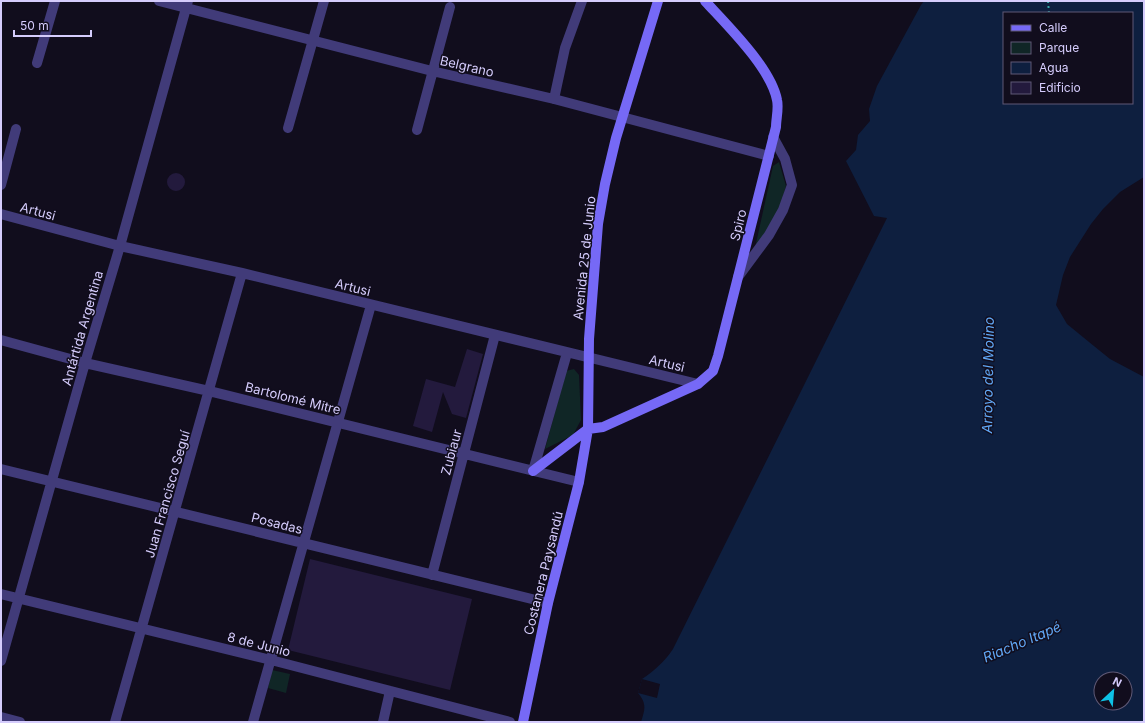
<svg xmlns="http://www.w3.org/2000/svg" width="1145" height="723" font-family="Inter,sans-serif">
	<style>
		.green { fill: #102626 }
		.water { fill: #0e1f3f; fill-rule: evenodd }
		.pier { fill: #110d1d }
		.building { fill: #231a3d }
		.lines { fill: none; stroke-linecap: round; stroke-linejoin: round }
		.path { stroke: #34a7a8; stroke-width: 2; stroke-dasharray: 2 3; stroke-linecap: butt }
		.minor { stroke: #413b79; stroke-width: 10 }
		.secondary { stroke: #7669f6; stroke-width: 10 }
		.labels { text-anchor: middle; stroke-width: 3; stroke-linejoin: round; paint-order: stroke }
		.street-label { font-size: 13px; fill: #d5ccfc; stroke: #110d1d }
		.water-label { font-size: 14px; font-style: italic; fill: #61a7f5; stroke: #110d1d }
	</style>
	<rect width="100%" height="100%" fill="#110d1d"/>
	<path class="green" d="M779 162 786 186 778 215 755 248 773 166Z
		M574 369 579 375 581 420 573 435 545 449 566 371Z
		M272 670 290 674 286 693 268 688Z"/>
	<path class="water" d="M924 1H1144V177L1120 192 1103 209 1091 224 1070 257 1063 275 1056 305 1067 324 1089 342 1110 359 1144 377V722H641C645 709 647 704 638 693L642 679C654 671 665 661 673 649L887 218 874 216 846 161 856 150 858 135 870 121 869 109 877 86 921 5ZM1004 13H1132V103H1004ZM1101 679H1125V703H1101Z"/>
	<path class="pier" d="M642 679 660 684 657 698 638 693Z"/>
	<path class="building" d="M167 182a9 9 0 1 1 18 0a9 9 0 1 1-18 0Z
		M467 349 483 354 466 418 452 414 443 392 432 432 413 426 426 379 455 387Z
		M310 559 472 599 450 690 288 650Z"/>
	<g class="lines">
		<path class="path" d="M1048 1 1049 13"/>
		<path class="minor" d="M159 1 432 71 554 99 769 156
			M37 63 55 1
			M554 99 565 48 582 1
			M288 128 324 1
			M417 130 450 7
			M1 185 16 129
			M1 214 120 246 242 273 698 384
			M738 277 769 235 783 210 792 185 785 159 773 137
			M1 340 85 363 209 391 579 482
			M1 469 548 603
			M533 471 567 353
			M432 575 495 335
			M1 594 271 660 510 722
			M1 661 85 363 120 246 188 1
			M1 717 20 722
			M115 722 242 273
			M253 722 371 305
			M383 722 390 691"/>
		<path class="secondary" d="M533 471 588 429 603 427 698 384 713 371 718 356 776 127C776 119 779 108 777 100 771 68 727 25 705 1
			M523 722 548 603 579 482 588 429 589 339 598 224 605 184 616 138 658 1"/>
	</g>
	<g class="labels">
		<g class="street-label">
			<text transform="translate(467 66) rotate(13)" y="5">Belgrano</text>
			<text transform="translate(38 211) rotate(15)" y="5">Artusi</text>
			<text transform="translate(738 225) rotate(-76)" y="5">Spiro</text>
			<text transform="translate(584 258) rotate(-84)" y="5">Avenida 25 de Junio</text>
			<text transform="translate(353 287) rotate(14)" y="5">Artusi</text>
			<text transform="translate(82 328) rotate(-74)" y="5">Antártida Argentina</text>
			<text transform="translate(667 363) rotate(13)" y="5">Artusi</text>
			<text transform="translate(293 398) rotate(14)" y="5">Bartolomé Mitre</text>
			<text transform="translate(451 452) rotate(-75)" y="5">Zubiaur</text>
			<text transform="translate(167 494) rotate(-74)" y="5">Juan Francisco Seguí</text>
			<text transform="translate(277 523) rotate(14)" y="5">Posadas</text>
			<text transform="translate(543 573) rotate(-76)" y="5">Costanera Paysandú</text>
			<text transform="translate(259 644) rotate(14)" y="5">8 de Junio</text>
		</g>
		<g class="water-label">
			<text transform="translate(988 375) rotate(-89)" y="5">Arroyo del Molino</text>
			<text transform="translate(1022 642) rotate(-23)" y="5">Riacho Itapé</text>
		</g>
	</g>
	<rect width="1145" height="723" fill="none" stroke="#d5ccfc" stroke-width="4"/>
	<rect x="1003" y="12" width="130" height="92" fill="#110d1d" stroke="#5f5976"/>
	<rect x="1011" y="25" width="20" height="6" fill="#7669f6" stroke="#5f5976"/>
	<text x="1039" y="32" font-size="12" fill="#d5ccfc">Calle</text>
	<rect x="1011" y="42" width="20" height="12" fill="#102626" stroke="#5f5976"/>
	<text x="1039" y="52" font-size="12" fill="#d5ccfc">Parque</text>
	<rect x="1011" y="62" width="20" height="12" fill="#0e1f3f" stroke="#5f5976"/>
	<text x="1039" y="72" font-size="12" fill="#d5ccfc">Agua</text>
	<rect x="1011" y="82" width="20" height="12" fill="#231a3d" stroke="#5f5976"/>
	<text x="1039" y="92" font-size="12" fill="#d5ccfc">Edificio</text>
	<g transform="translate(1113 691) rotate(26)"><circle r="19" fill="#110d1d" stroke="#5f5976"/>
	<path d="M0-3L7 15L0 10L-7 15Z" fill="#0ec2e6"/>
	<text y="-6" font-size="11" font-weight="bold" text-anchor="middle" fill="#d5ccfc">N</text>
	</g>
	<path d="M14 30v6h77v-6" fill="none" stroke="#d5ccfc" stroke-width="2"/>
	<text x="20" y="30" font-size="12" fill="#d5ccfc" stroke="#110d1d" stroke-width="3" paint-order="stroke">50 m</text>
</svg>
